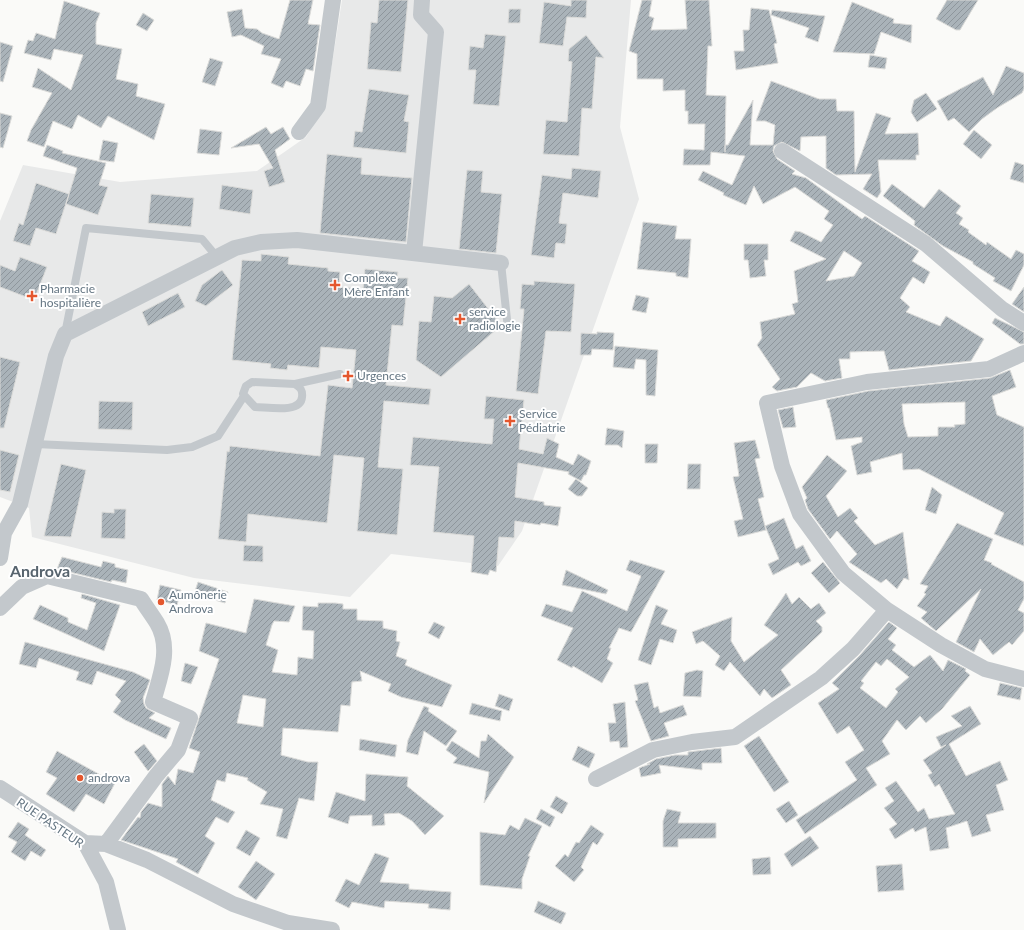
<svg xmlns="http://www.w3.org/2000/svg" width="1024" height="930" font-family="Lato,sans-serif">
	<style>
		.built { fill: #e8e9e9 }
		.building { fill: url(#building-hatch); stroke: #dcdcda; fill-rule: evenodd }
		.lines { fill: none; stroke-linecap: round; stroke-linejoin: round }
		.lane { stroke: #c3c8cc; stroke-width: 8 }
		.street { stroke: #c3c8cc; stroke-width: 16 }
		.poi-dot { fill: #e4572e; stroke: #fff; stroke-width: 1.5 }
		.labels { text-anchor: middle; stroke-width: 4; stroke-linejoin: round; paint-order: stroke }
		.poi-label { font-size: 12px; fill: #657683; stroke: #fff; text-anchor: start }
		.street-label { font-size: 12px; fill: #657683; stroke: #fff }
		.district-label { font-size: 16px; font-weight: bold; fill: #57646e; stroke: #fff }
	</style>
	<defs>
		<pattern id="building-hatch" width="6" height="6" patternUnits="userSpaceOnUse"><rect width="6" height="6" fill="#aab3b9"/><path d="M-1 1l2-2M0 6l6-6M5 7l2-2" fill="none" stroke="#8e969c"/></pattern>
	</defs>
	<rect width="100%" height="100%" fill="#fafaf8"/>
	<path class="built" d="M342 0H631L620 127 639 199 522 531 498 566 391 554 350 597 194 578 32 537 29 508 0 497V221L23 165 120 182 257 171 306 137 326 102Z"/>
	<path class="building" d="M290 0H313L308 24 320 25 313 71 306 69 300 86 286 81 283 88 271 83 281 59 261 54 264 46 241 35 232 37 227 12 242 9 245 28 257 29 262 33 279 39Z
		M379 0H408L401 72 367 69 371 22 377 23Z
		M571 0H587L586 18 567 17 563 46 539 43 544 2 571 6Z
		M642 0H652L649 16 654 18 651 30 687 29 685 0H709L712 46H708L706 95 726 96 725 152V145H728L753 100 750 145H773L775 125 765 121H756L771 81 819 99H836L837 111H854L855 172 876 113 891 118 885 134 918 133 919 155H916V160H878L881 192 877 198 863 189 872 174 836 175 826 168V136L801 137 800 151 782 142 774 146 773 151 777 159 795 171 792 174 806 178 862 219 865 216 919 251 912 261 930 272 924 284 913 277 900 298 910 307 906 312 940 326 946 316 984 339 971 361 889 370 884 351 850 352V359H839L842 378 825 381 811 373 797 387 777 391 772 387 780 379 757 345 762 338 760 322 795 314 792 304 798 302 794 271 826 259 790 241 795 231 801 232 821 242 833 225 824 219 829 211 795 187 763 204 754 186 746 205 723 195 724 193 698 180 703 171 732 185 745 156 711 152 710 165H683L684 149 704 150 705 124H688V111H685V90L663 91V79H637V54L629 51ZM844 251 862 263 854 276 826 281Z
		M947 0H978L960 30H956L936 19Z
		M64 1 100 13 96 23V44L122 49 116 79 138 84 136 96 165 104 154 140 108 116 101 128 78 115 72 129 53 121 44 147 27 141 31 130 52 93 32 87 38 68 71 90 83 55 54 49 51 60 24 53 28 40 33 41 36 33 55 39Z
		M852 2 894 19 893 23 912 25 911 43 881 32 874 54 833 52Z
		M751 8 769 10 777 43 774 44 778 63 736 70 734 51H744L743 30H749Z
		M509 9H521L520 23H508Z
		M772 10 825 16 818 42 805 37 809 28 771 15Z
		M143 13 154 20 147 31 136 25Z
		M485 34 506 36 499 106 473 104 476 70H468L470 46 483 48Z
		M586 35 604 58 596 57 592 109 582 108 579 156 543 154 546 120 567 122 572 62 568 61 569 49Z
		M0 42 13 46 3 82 0 81Z
		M870 55 887 58 885 69 868 67Z
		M210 58 223 62 215 86 202 82Z
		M1006 66 1024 73V89L1022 93 997 108 982 119 969 132 954 118 948 121 937 101 983 77 993 95Z
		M369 89 409 95 404 121 409 122 406 153 353 147 355 131 362 132Z
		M926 93 937 109 917 122 911 112 914 100Z
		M0 113 12 116 3 148 0 147Z
		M266 127 271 134 283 127 290 139 275 150 285 182 269 187 264 171 273 168 259 144 231 148Z
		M200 129 222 132 219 155 197 153Z
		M974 130 992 145 981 159 963 144Z
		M103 140 118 143 114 162 99 160Z
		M47 145 63 151 62 153 106 163 99 185 108 187 98 215 66 204 77 168 43 156Z
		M327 154 362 158 361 174 412 178 406 242 320 233Z
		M1015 162 1024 165V183L1010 179Z
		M572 168 601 171 598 198 563 193 559 223 567 224 565 244 556 243 554 258 531 255 542 175 571 179Z
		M467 170 483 171 481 192 502 194 496 253 459 249Z
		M36 183 69 194 56 234 36 228 30 246 13 241 19 223 23 225Z
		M892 184 924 208 939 189 961 206 956 213 963 218 959 224 969 230 968 232 986 245 987 242 1011 259 1016 250 1024 254V265L1011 291 993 281 995 278 973 264V262L943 246 914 225 915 221 883 196Z
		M222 185 253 190 250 214 219 209Z
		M151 194 194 198 191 227 148 223Z
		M643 222 677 226 675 239H691L688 278 676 276V273L637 269Z
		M744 244H768V260H764L766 276 750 278 748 260H744Z
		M261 254 289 257 288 264 328 268V271L340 272 339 287 363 289 365 269 398 272 397 278H408L403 326 392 325 386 385 431 389 429 405 384 401 378 467 403 469 397 535 357 531 364 458 334 455 327 523 248 514 246 542 218 539 227 451 229 452 230 446 320 456 328 385 352 388 356 350 321 347 319 368 288 365 287 370 270 368 271 364 232 360 242 260 261 261Z
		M20 257 47 267 34 300 0 287V265L15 271Z
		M222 270 233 285 206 306 195 301 202 285Z
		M534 281 575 284 571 332 546 331 538 394 516 391 524 309H520L522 284 534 285Z
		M469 284 497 320V329L441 377 416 360 419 321 431 322 434 296 452 298Z
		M1024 287V312L1012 304Z
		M178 293 185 307 148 326 142 312Z
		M636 295 649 298 646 313 632 310Z
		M995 318 1024 332V344H1020L992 323Z
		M597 332 614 333 613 350 592 349 591 355H580L581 333 597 334Z
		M615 346 658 350 655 396 646 395V360L636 359 634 369 613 367Z
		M0 357 20 362 4 428H0Z
		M1010 370 1016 387 992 396 997 415 1024 427V546L994 534 1004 513 919 469 903 470 902 453 870 462 872 472 857 475 851 446 862 442V437L836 440 829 408H828L826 400 868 391 990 378ZM965 402V424L954 425 955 427H938V436L908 437 904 424 902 404Z
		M486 396 524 400 519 449 543 454 547 438 559 444 556 457 573 465 578 454 591 461 586 475H584L581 481 568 474 569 472 518 463 515 497 544 502V505L561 507 558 526 541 523 540 525 515 521 514 538 499 537 496 572 490 570 488 575 471 572 474 536 433 532 439 467 410 465 413 437 492 444 494 419H484Z
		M99 401 133 402 132 430 98 429Z
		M793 407 796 427 783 428 778 410Z
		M607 428 624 431 622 448 618 445H605Z
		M755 440 760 458 755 459 764 497 758 499 766 530 738 537 734 521 743 519 733 477 739 476 734 443Z
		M645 444H658L657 463H645Z
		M0 450 19 455 10 492 0 490Z
		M827 455 847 471 826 496 838 517 850 508 858 518 854 521 875 545 903 532 909 580 904 578 897 589 886 579 881 583 849 562 857 554 837 531 830 539 808 509 805 500 807 498 802 487Z
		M61 464 86 470 71 537 44 536Z
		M688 464H701L700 489H687Z
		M576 479 588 488 582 496H577L568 489Z
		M932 487 942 495 936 514 925 510Z
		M114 509H126L125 539 101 538 102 512 114 513Z
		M784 518 796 549 803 545 811 561 801 566 798 562 773 575 768 564 779 559 765 526Z
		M957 523 993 539 984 560 992 563 991 564 1024 582V599L1018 610 1024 613V631L1012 645 1009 642 993 655 980 639 974 652 956 642 981 589 936 631 921 618 927 612 917 606 926 594 924 593 928 586 920 584Z
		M244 545 263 546V562L243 561Z
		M62 557 101 567 103 561 115 564V567L128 570 126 583 112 580 111 582 57 569Z
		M630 560 665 571 631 632 619 628 609 648H611L607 659 613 663 602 683 573 666 572 668 557 660 573 628 541 616 546 604 572 612 582 591 627 611 641 576 626 570Z
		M823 562 840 583 829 593 811 573Z
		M566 570 608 590 606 594 562 585Z
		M198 582 228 592 225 603 194 594Z
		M160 585 181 590 177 605 157 600Z
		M786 593 792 604 799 597 811 609 819 603 826 613 816 621 822 627V632L781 670 791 685 772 698 764 689 760 696 730 662 724 671 715 665 720 656 703 641 696 644 692 632 732 617 731 641 744 662 778 635 764 625Z
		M82 594 120 605 104 651 33 619 40 605 68 618V622L87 630 96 603 81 598Z
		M254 599 295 606 289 622 274 621 272 625 266 645 278 650 272 672 297 675 298 657 313 659 314 631 302 630 303 606 318 607V603H335L343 604V609H357V620L383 621V628L397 631 396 641 400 642 396 656 407 660 405 665 452 685 442 707 401 697 388 691 391 684 360 671 362 681 352 682 350 706 341 705 338 732 283 728 281 755 308 762H318L314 801 299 798 287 839 276 836 283 809 260 804 267 792 247 780 248 778 227 773 225 782 217 780 211 800 235 812 228 823 216 817 205 836 215 843 198 874 176 862 178 859 121 840 138 817 140 818 141 812 148 803 162 807V784L168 776 175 785 178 769 193 773 200 752 189 748 219 659 199 651 206 623 246 633ZM243 695 266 699 263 727 237 723Z
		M656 605 668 610 661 624 677 630 673 643 660 639 651 665 638 660Z
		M434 622 445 627 439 639 428 633Z
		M889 622 897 628 888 639 896 645 892 650 914 667 930 655 943 671 948 660 966 669 965 671 970 675 942 709 926 723 920 716 906 730 897 720 882 741 890 754 866 768 877 785 805 834 796 820 857 780 845 762 864 750 849 726 837 734 818 703 839 689 832 683 860 655ZM887 659 909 677 895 689 898 692 886 708 860 688 864 683 861 681 876 662 881 666Z
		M25 642 133 672 150 680 143 698 144 704 146 708 155 713 149 718 171 728 166 739 125 720 113 712 121 701 115 695 126 681 97 671 92 685 76 680 79 672 39 658 36 668 19 664Z
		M185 663 198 667 191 684 181 681Z
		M697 670 703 671 701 697 683 696 685 673Z
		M648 682 654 708 658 706 660 713 683 705 687 715 664 723 669 736 651 741 635 701 638 700 634 685Z
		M1000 683 1022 688 1020 700 997 695Z
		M499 694 513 699 509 711 495 706Z
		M625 702 628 747 620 748 619 741 610 742 608 723H616L613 704Z
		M472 703 502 711 500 721 469 714Z
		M424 706 429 708 428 711 457 731 446 746 424 731 418 755 406 752 408 740Z
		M970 706 981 724 949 744 966 776 1000 761 1008 780 996 785 1004 810 986 815 991 831 972 837 967 821 946 828 949 848 930 851 926 827 915 832 913 828 895 839 889 829 897 824 884 808 894 801 885 788 896 781 918 812 924 808 929 819 955 814 939 784 935 787 928 775 932 773 923 760 946 745 941 747 936 737 962 726 951 716Z
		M488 734 514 757 484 803 489 772 453 763 457 758 446 750 452 741 479 758 481 741H486Z
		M759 736 789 782 774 792 744 746Z
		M360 739 397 745 395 757 359 750Z
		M144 744 157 761 148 771 134 752Z
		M578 746 595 754 589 768 572 760Z
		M721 748 722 763H702V770L659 765 661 773 641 777 639 768 650 764H647L656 759 675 755H688V752Z
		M57 751 115 783 104 804 86 794 74 812 46 794 57 778 46 772Z
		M366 774 408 777 407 786 444 816 425 835 412 821 399 813 384 814 385 825 372 826V815L350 816 348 824 328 817 336 792 365 801Z
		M556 796 568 803 562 814 550 807Z
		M789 801 798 815 786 823 776 809Z
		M541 809 555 817 550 827 536 819Z
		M667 809 681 812 678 823H716V838L678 839V847H663V821Z
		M525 818 542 826 528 856H530L522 879V889L480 885V832L505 835 510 825 519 830Z
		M18 822 29 829 25 835 46 850 41 857 31 851 25 861 11 852 17 842 8 837Z
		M591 825 604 834 597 845 593 842 581 867 584 870 574 882 555 866 565 854 568 857 576 842 579 843Z
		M246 830 260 838 250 856 236 848Z
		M810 836 819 848 792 867 784 854Z
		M375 853 389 858 380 882 409 884V889L451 892 450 910 428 908 429 904 385 901 384 908 352 902 349 908 335 901 346 879 359 885Z
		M770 857 771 874 753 875 752 859Z
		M256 861 275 874 256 900 238 887Z
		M902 864 904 890 878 892 876 866Z
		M538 901 566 913 561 924 534 912Z"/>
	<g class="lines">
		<path class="lane" d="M501 263 508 329
			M65 334 86 228 202 239 217 257
			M252 382 295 384C300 387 303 390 302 397 301 414 267 407 255 407L243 394 246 386Z
			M295 384 340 374
			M35 444 167 450 192 447 218 436 244 396"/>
		<path class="street" d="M299 132 318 106 333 0
			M782 151 926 244 1002 309 1024 323
			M414 253 436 32 421 15 422 0
			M1024 353 989 369 867 382 767 403 782 466 800 514 843 573 887 610 941 645 985 669 1024 679
			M0 558 4 533 20 504 56 356 65 334 235 248 261 242 297 240 501 263
			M0 608 22 587 47 576 141 599C146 607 152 615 157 623 172 648 160 677 153 702L190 718 178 750 156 776 106 844
			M596 779 653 750 692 742 735 737 821 678 853 649 887 610
			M0 788 85 843 106 882 118 930
			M85 843 106 844 147 860 233 904 288 923 332 930"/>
	</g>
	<g class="poi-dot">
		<path d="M333 279h4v4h4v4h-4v4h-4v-4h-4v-4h4z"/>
		<path d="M30 290h4v4h4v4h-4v4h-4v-4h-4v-4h4z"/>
		<path d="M458 313h4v4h4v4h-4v4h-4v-4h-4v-4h4z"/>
		<path d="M346 370h4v4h4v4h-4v4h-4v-4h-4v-4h4z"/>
		<path d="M508 415h4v4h4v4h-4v4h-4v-4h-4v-4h4z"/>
		<circle cx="161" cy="602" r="4"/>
		<circle cx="80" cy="778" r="4"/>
	</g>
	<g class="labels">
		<g class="poi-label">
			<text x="344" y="282">Complexe<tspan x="344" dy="14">Mère Enfant</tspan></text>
			<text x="40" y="293">Pharmacie<tspan x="40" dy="14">hospitalière</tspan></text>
			<text x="469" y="316">service<tspan x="469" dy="14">radiologie</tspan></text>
			<text x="357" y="380">Urgences</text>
			<text x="519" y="418">Service<tspan x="519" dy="14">Pédiatrie</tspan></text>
			<text x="169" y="599">Aumônerie<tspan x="169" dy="14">Androva</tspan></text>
			<text x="88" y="782">androva</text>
		</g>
		<g class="street-label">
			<text transform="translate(50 823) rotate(34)" y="4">RUE PASTEUR</text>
		</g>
		<g class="district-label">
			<text x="40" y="577">Androva</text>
		</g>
	</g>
</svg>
